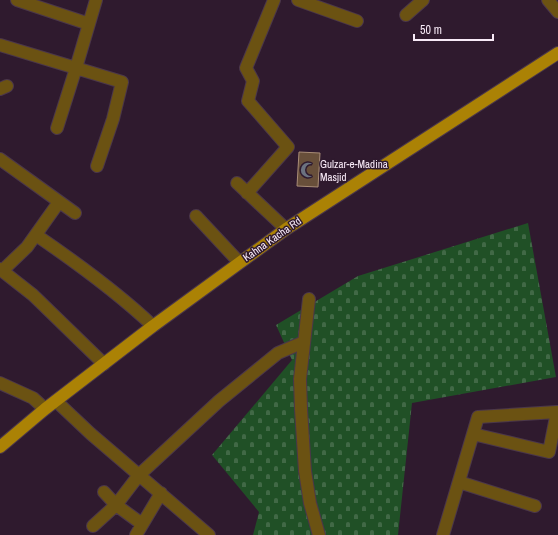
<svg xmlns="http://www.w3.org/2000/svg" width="558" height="535" font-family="'Archivo Narrow',sans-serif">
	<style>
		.cemetery { fill: url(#cemetery-stones) }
		.building { fill: #684f3a; stroke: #a98d77 }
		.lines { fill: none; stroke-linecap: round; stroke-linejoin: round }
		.minor-casing { stroke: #4b374a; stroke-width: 14 }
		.major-casing { stroke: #4b374a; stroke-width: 14 }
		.minor { stroke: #6b5212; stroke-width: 12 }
		.major { stroke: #ab8205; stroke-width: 12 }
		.labels { text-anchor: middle; stroke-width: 3; stroke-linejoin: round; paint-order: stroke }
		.poi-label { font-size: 11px; fill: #f8eaf7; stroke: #2f1a2e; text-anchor: start }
		.street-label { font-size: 11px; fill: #f8eaf7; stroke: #2f1a2e }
	</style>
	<defs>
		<pattern id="cemetery-stones" width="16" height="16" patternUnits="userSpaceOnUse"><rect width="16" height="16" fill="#205026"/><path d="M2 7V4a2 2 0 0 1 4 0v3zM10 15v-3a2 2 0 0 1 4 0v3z" fill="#416946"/></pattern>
	</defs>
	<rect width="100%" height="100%" fill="#2f1a2e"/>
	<path class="cemetery" d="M528 223 556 377 412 403 398 535H253L259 512 212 455 292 360 276 325 358 276Z"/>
	<path class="building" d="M299 152 320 153 318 187 297 186Z"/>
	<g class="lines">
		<g class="minor-casing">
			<path id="minor" d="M17 0 89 24
				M298 0 357 21
				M548 0 558 12
				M406 15 423 0
				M0 45 122 82 113 119 97 166
				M0 89 7 86
				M57 128 76 68 96 0
				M0 159 75 213
				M237 183 286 229
				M247 193 288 147 248 101 253 81 246 68 274 0
				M196 216 239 262
				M36 235C77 263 117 292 153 326
				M0 269 33 295 104 364
				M3 270 27 247 59 202
				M309 299 300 379 301 409 305 471 310 503 319 535
				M0 383 33 398 45 409
				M56 401 91 434 209 535
				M459 482 535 506
				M104 492 116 505 142 524
				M93 526 116 505 139 475 219 401 278 353 304 342
				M136 535 161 493
				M443 535 478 417 557 412 549 452 473 434"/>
		</g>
		<g class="major-casing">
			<path id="major" d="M0 447 45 409 153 326 286 229 558 53"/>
		</g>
		<use href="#minor" class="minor"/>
		<use href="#major" class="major"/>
	</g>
	<defs>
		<g id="mosque-bare" transform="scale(1.2)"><path d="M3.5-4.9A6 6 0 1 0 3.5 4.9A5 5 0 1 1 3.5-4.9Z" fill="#6b7280" stroke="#2f1a2e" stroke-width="2.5" paint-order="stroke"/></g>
	</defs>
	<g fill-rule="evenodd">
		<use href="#mosque-bare" x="308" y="170"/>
	</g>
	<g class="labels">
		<g class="poi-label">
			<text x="320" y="168">Gulzar-e-Madina<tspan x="320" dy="13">Masjid</tspan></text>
		</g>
		<g class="street-label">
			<text transform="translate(272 239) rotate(-35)" y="4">Kahna Kacha Rd</text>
		</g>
	</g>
	<path d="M414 34v6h79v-6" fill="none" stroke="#f8eaf7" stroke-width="2"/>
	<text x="420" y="34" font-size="12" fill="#f8eaf7" stroke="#2f1a2e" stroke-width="3" paint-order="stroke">50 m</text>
</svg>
